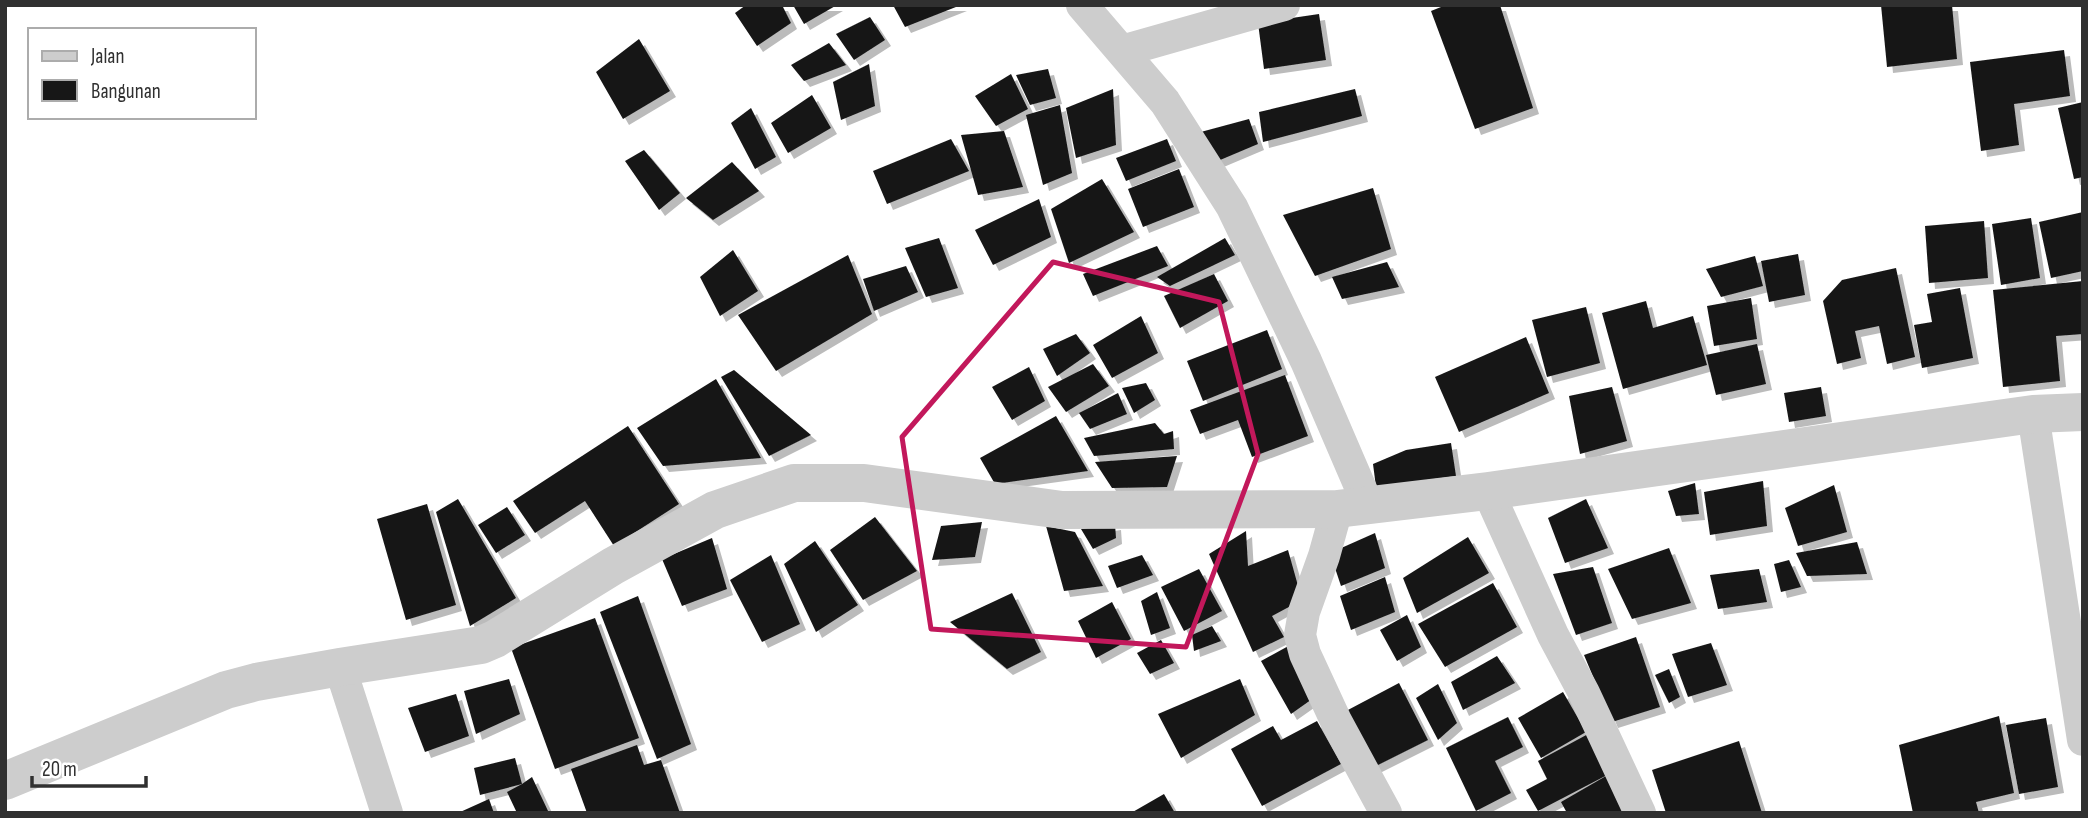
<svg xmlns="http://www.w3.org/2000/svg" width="2088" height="818" font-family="'Sofia Sans Condensed',sans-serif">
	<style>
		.building { fill: #171717; filter: url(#shadow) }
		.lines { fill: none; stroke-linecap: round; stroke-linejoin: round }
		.minor { stroke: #cdcdcd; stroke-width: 32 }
		.tertiary { stroke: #cdcdcd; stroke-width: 38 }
		.marked { fill: none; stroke: #c2185b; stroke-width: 5; stroke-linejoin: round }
	</style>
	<defs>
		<filter id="shadow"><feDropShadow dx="6" dy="6" stdDeviation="0" flood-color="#0004"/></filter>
	</defs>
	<rect width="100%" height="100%" fill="#fff"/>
	<path class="building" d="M746 5H782L791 23 757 46 735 13Z
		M793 5H837L804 24Z
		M893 5H961L905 27Z
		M1446 5H1500L1533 108 1475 129 1431 11Z
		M1881 5H1952L1957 59 1887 67Z
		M1319 14 1326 60 1264 69 1258 23Z
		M870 17 885 40 854 60 836 34Z
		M639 39 670 91 623 119 596 72Z
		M829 43 846 65 804 81 791 65Z
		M2064 50 2070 96 2014 104 2019 145 1981 151 1970 62Z
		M869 64 875 106 841 120 833 82Z
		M1048 69 1056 98 1030 105 1016 75Z
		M1011 74 1028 109 996 126 975 96Z
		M1113 89 1116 145 1076 158 1066 108Z
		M1355 89 1362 116 1263 142 1259 112Z
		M812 95 831 128 788 153 771 123Z
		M2083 102V177L2074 179 2058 108Z
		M1060 105 1072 173 1043 185 1026 115Z
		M751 108 776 157 755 169 731 123Z
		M1249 119 1258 144 1213 163 1197 133Z
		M1004 131 1023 187 978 195 961 135Z
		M951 139 969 171 887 204 873 171Z
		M1167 139 1176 161 1126 181 1116 158Z
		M644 150 680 193 659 210 625 161Z
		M732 162 759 191 713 220 686 198Z
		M1179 169 1194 207 1143 227 1128 189Z
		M1102 179 1134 232 1069 263 1051 209Z
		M1373 188 1391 249 1315 276 1283 215Z
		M1039 199 1051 237 993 265 975 230Z
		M2083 212V271L2051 278 2039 222Z
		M2031 218 2040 278 2001 285 1992 224Z
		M1984 221 1988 278 1929 283 1925 226Z
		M939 238 958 288 926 297 905 248Z
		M1225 238 1235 255 1170 286 1157 277Z
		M1157 246 1168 266 1093 296 1083 274Z
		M733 250 758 291 720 316 700 277Z
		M1798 254 1805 295 1769 302 1761 261Z
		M848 255 872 314 776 371 738 315Z
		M1755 256 1763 286 1721 297 1706 269Z
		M1387 262 1399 287 1342 299 1332 277Z
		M906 266 918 292 874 311 863 279Z
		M1896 268 1915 357 1887 364 1879 326 1855 331 1861 358 1837 364 1823 301 1842 280Z
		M1214 274 1228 301 1180 328 1164 296Z
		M2083 281V334L2056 336 2060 381 2003 387 1993 290Z
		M1960 288 1973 358 1922 368 1914 325 1932 322 1927 294Z
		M1751 298 1757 339 1714 346 1707 306Z
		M1646 301 1653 328 1693 316 1707 365 1623 389 1602 313Z
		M1586 307 1600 363 1547 377 1532 320Z
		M1141 316 1158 353 1112 378 1093 345Z
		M1267 330 1282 369 1203 401 1187 361Z
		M1076 334 1090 353 1057 376 1043 349Z
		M1526 337 1549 393 1459 432 1435 377Z
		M1757 344 1766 384 1716 395 1706 355Z
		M1093 364 1109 386 1066 412 1048 387Z
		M1029 367 1045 401 1012 420 992 387Z
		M734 370 811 435 769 456 721 377Z
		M1285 375 1308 436 1252 457 1238 420 1200 434 1190 410Z
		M716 379 761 458 663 466 637 428Z
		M1146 383 1155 400 1134 413 1122 388Z
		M1612 387 1627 441 1580 454 1569 396Z
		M1821 387 1826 416 1789 422 1784 393Z
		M1118 393 1127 414 1090 429 1079 413Z
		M1056 416 1088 471 995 484 980 458Z
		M1155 423 1164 434 1173 431 1174 449 1094 456 1084 438Z
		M628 426 679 504 614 546 585 501 535 533 513 501Z
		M1451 443 1456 476 1376 487 1373 464 1406 450Z
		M1177 456 1167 487 1112 488 1095 462Z
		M1763 481 1767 526 1710 535 1704 492Z
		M1695 483 1699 514 1676 516 1668 491Z
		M1834 485 1847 532 1798 546 1785 508Z
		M458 499 516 598 470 626 436 512Z
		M1586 499 1608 548 1565 563 1548 518Z
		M427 504 456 605 406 620 377 519Z
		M507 507 525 535 496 553 478 525Z
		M875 517 917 571 863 600 830 550Z
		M982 522 975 557 932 560 941 526Z
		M1115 524 1116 538 1093 549 1081 529Z
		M1046 526 1075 532 1103 586 1064 591Z
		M1246 531 1248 566 1288 550 1302 600 1272 616 1284 637 1253 652 1209 554Z
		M1375 533 1385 568 1341 586 1330 553Z
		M1468 537 1489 573 1417 613 1403 578Z
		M712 538 727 589 682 606 662 559Z
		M815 541 858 605 816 632 784 564Z
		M1857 542 1867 574 1807 576 1796 553Z
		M1669 548 1691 603 1632 619 1608 569Z
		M771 555 800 624 762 642 730 580Z
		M1142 555 1153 575 1117 588 1108 566Z
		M1789 560 1801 587 1781 592 1774 564Z
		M1593 567 1612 623 1576 635 1553 574Z
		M1199 569 1222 611 1184 631 1161 587Z
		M1759 569 1767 602 1718 609 1710 575Z
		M1385 577 1395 612 1351 630 1340 596Z
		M1493 583 1517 627 1445 667 1418 624Z
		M1157 592 1170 628 1151 635 1141 601Z
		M1012 593 1041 652 1007 669 950 622Z
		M638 596 691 744 657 759 600 612Z
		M1112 602 1131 639 1096 658 1078 621Z
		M1407 615 1421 647 1397 661 1380 630Z
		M595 618 639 738 555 769 511 648Z
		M1212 626 1221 641 1194 651 1192 635Z
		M1636 637 1660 707 1612 722 1584 655Z
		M1161 640 1174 663 1150 674 1137 653Z
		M1711 643 1727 685 1688 697 1672 654Z
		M1292 644 1315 697 1291 714 1261 661Z
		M1497 656 1515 683 1463 710 1451 682Z
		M1669 669 1680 697 1669 703 1655 675Z
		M509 679 520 714 476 734 464 691Z
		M1240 679 1255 715 1181 758 1158 714Z
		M1399 683 1428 740 1374 767 1346 711Z
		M1438 684 1457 723 1438 740 1416 698Z
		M1563 692 1586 732 1541 758 1518 718Z
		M456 694 469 736 425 752 408 708Z
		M1999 716 2014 793 1976 802 1979 813H1913L1899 745Z
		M1508 717 1523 747 1495 761 1511 793 1476 811 1446 748Z
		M2046 718 2058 787 2019 794 2006 725Z
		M1317 721 1341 764 1262 806 1231 749 1273 726 1281 740Z
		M1590 733 1611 773 1538 811 1526 790 1547 779 1538 761Z
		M1739 741 1762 813H1666L1652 770Z
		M637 745 644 765 661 760 680 813H587L571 769Z
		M515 758 522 784 532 777 549 813H517L507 792 522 784 480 795 474 768Z
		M1606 776 1627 813H1567L1561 802Z
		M1164 794 1175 813H1131Z
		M489 799 494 813H458Z"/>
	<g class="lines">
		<path class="minor" d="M1082 5 1165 102 1232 207 1306 361 1368 505
			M1122 51 1284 5
			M2033 414 2083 740
			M1488 491 1553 635 1584 693 1640 813
			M1337 509 1324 556 1304 612 1300 635 1305 654 1336 721 1386 813
			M340 667 387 813"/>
		<path class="tertiary" d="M5 781 226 690 256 682 340 667 481 645 495 639 613 566 715 510 794 483H864L1062 510 1337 509 1488 491 2033 414 2083 412"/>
	</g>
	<path class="marked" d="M1053 262 1219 302 1258 454 1186 647 931 629 902 437Z"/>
	<rect width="2088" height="818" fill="none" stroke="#303030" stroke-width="14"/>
	<rect x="28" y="28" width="228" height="91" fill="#ffffff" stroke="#acacac" stroke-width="2"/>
	<rect x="42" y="51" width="35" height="10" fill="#cdcdcd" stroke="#acacac" stroke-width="2"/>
	<text x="91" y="63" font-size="21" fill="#303030">Jalan</text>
	<rect x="42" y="80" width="35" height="21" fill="#171717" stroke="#acacac" stroke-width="2"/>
	<text x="91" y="98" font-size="21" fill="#303030">Bangunan</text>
	<path d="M32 776v10h114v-10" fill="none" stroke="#303030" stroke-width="3.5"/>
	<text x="42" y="776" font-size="21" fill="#303030" stroke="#ffffff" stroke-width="5" paint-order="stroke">20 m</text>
</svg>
